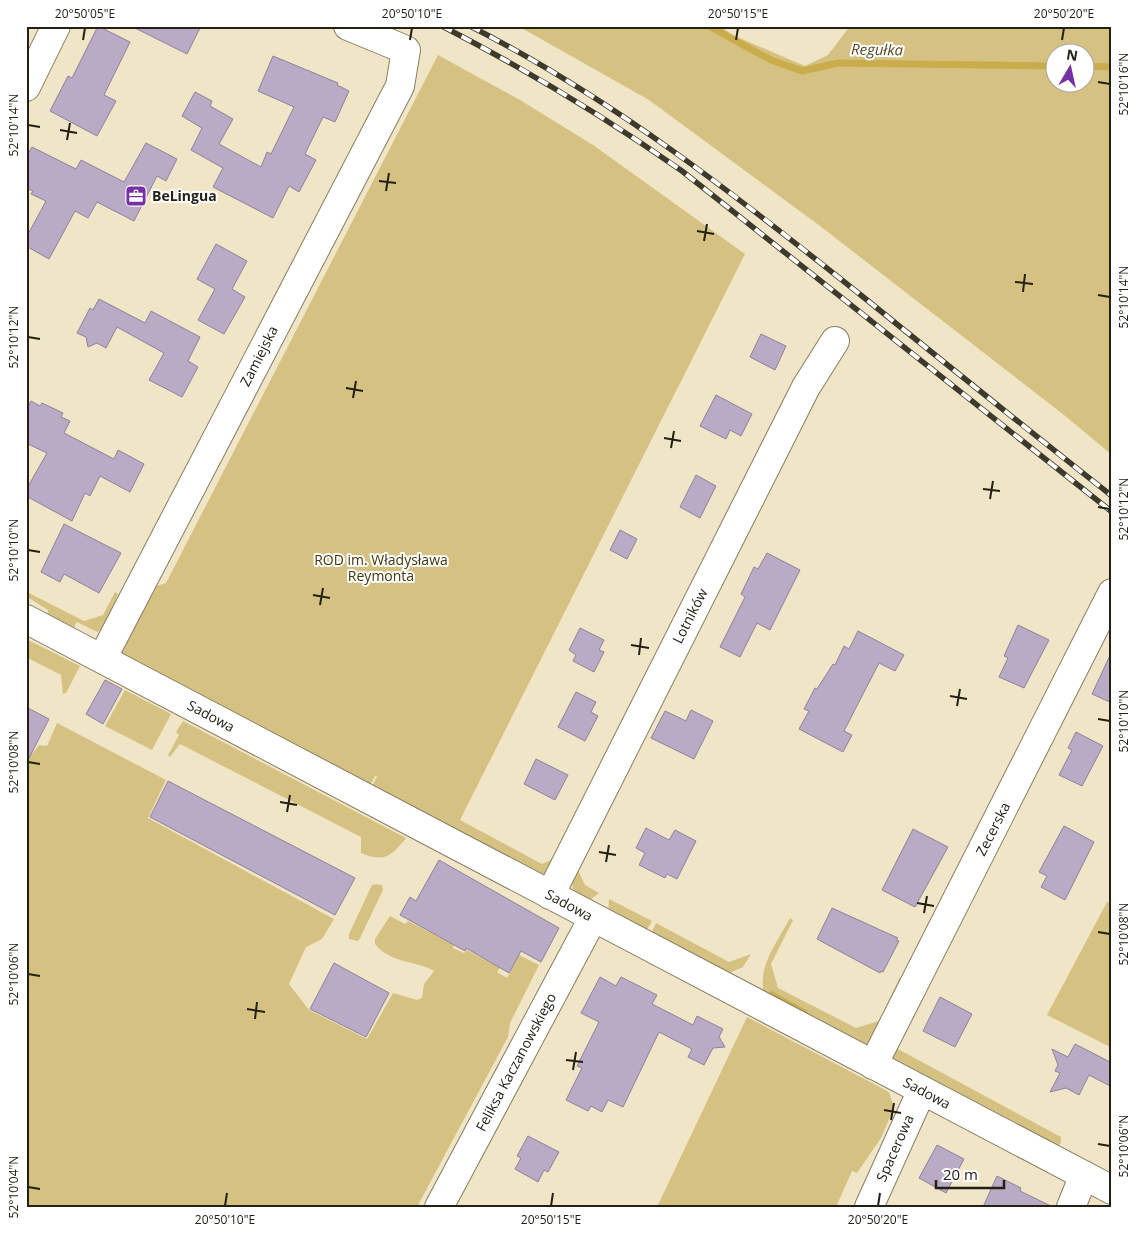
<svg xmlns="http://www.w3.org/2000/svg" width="1138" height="1233" font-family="'Open Sans',sans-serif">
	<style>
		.green { fill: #d5c282; fill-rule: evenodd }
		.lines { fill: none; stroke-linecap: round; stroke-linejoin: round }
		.stream { stroke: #c9ac4b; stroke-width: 7 }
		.building { fill: #b9aac6; stroke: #8f819c }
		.minor-casing { stroke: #867e61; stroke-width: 30 }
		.minor { stroke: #fff; stroke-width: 28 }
		.rail-casing { stroke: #3e3a2b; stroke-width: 5.5 }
		.rail { stroke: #fff; stroke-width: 4; stroke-dasharray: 11; stroke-linecap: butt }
		.ticks { fill: none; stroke: #232014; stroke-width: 2 }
		.labels { text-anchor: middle; stroke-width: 4; stroke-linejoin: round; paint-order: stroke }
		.poi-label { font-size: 14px; font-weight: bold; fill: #232014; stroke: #fff; text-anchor: start }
		.street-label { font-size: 14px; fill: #232014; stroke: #fff }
		.park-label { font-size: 14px; fill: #42360b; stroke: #fff }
		.water-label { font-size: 15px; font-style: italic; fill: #554921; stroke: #fff }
		.neatline { fill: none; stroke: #232014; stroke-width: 2 }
		.ticks-label { font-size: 12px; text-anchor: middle; fill: #232014 }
	</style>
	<rect width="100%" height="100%" fill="#f0e6c7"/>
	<path class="green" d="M518 26H719L735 36 805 66 828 55 850 26H1112V455L1064 415 820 226 649 100ZM1056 52H1086V82H1056Z
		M438 55 520 100 593 145 745 254 460 820 542 864 557 857 545 877 372 787 377 776H375L370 786 124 658 121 648 153 587 166 583Z
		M115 592 118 594 103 629 97 632 77 622 72 631 47 618 48 610 29 598V593L84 621 103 615Z
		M26 639 80 666 66 693 63 694 61 675 26 657Z
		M125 690 171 714 152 750 105 726Z
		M183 721 406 838C391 856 385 863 361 853V837L180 744 170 757 168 755 179 735 176 732Z
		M57 723 166 780 148 818 334 919 322 939 306 947 289 984 309 1010 367 1039 393 993 417 1000 422 998 424 984 434 971C416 960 391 964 375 944V939L390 916 405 924 408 921 454 945 453 948 464 953 467 950 500 968 497 972 507 978 519 955 539 965 510 1023 508 1037 417 1207H26V751L32 754 39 745 47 746Z
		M576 866 585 885 599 893 586 903 573 894 572 880Z
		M376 884 382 885 383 890 360 938 358 941 349 939V934L372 885Z
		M609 899 652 921 645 933 608 914Z
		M1107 902 1112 904V1048L1047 1015Z
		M790 918 793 920 771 964 778 988 856 1028 879 1021 900 977 906 980 871 1043 860 1046 764 994C757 967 778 941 790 918Z
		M656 923 729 962 751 954 743 967 725 975 650 936Z
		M747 1017 889 1092 894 1108 881 1138 857 1173 852 1171 836 1207H657Z
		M896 1048 1061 1137V1143L1056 1147 891 1059Z"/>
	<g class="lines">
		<path class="stream" d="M709 26 771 60 802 71 838 63 1056 66
			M1086 66 1112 67
			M772 995 804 1013"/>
	</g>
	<path class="building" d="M98 26 130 42 104 95 116 101 97 136 50 111 68 76 72 78Z
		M131 26H201L187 54Z
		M273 56 338 83 337 85 349 91 335 122 323 117 305 154 316 160 299 192 289 186 273 218 213 187 223 168 191 150 202 128 182 116 195 92 212 101 210 106 233 119 219 144 261 167 267 152 271 154 294 107 258 91Z
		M146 143 177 159 166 181 157 176 134 221 97 202 88 218 75 211 49 259 26 246V238L46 201 31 194 33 191 26 188V158L32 147 76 169 81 160 124 182Z
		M216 244 247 261 232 289 245 297 224 334 198 320 215 289 197 279Z
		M99 299 145 323 151 311 200 337 188 361 198 367 182 397 149 380 164 353 117 327 106 348 97 343 88 347 86 337 77 333 90 308 93 310Z
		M761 334 786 346 775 370 750 357Z
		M716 395 752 414 741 436 730 430 726 439 700 426Z
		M31 401 40 406 42 403 63 413 61 417 70 421 64 433 114 459 118 450 144 464 130 492 100 476 90 496 85 493 72 521 26 496V490L47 453 26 443V411Z
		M696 475 716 486 700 518 680 507Z
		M64 524 121 553 99 593 64 574 60 582 41 572Z
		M620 530 637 539 627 559 610 550Z
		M767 553 800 570 770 630 757 623 740 657 720 647 745 597 741 594 754 567 758 569Z
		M1018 625 1049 640 1024 688 999 677 1008 658 1004 656Z
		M580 628 604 640 599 650 604 652 594 672 573 661 576 655 569 650Z
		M858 631 904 655 895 671 879 663 844 731 852 735 843 752 799 729 809 711 804 709 815 688 817 689 833 664 835 665 844 646 849 649Z
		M1112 651V703L1092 694Z
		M105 680 122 689 103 724 86 714Z
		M576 692 596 702 591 712 598 716 585 741 558 727Z
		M26 707 49 719 26 764Z
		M691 710 713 721 694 759 651 738 665 711 686 721Z
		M1076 732 1103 746 1082 786 1059 775 1072 750 1068 748Z
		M536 759 568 775 555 800 524 784Z
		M168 781 355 878 335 915 150 817Z
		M1064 826 1094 842 1065 900 1041 887 1047 876 1039 872Z
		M646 828 669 840 675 830 696 841 677 879 667 874 665 878 639 865 645 853 636 848Z
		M913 829 948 847 915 907 882 890Z
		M439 860 559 928 541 962 521 951 509 973 466 948 465 951 400 915 410 897 416 901Z
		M832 908 898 938 896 940 899 941 883 972 881 971 880 973 817 939Z
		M334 963 389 993 366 1037 310 1009Z
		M600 977 616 986 621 977 657 995 652 1004 693 1025 697 1016 723 1029 719 1037 725 1047 713 1048 704 1065 688 1057 692 1049 659 1032 623 1107 608 1100 602 1112 591 1106 588 1111 566 1100 582 1068 577 1066 599 1022 581 1013Z
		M940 997 972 1014 955 1047 923 1031Z
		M1075 1044 1112 1063V1087L1089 1075 1079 1095 1066 1088 1050 1092 1060 1073 1055 1071 1058 1065 1052 1049 1068 1057Z
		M528 1136 559 1152 548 1172 544 1170 538 1182 515 1169 521 1158 517 1156Z
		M937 1145 964 1159 946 1193 919 1178Z
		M997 1176 1021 1188 1020 1191 1053 1207H983Z"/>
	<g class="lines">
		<g class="minor-casing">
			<path id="minor" d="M26 87 56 26
				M26 619 1112 1190
				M102 659 400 86 406 50 348 26
				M550 895 806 387 835 341
				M873 1065 1112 593
				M439 1207 593 918
				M869 1207 922 1090
				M1071 1207 1084 1175"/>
		</g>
		<use href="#minor" class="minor"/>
		<g class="rail-casing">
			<path id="rail" d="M442 26C525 69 605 117 682 171L1112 512
				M470 26C613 99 737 196 862 296 945 363 1028 430 1112 496"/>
		</g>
		<use href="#rail" class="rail"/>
	</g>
	<path class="ticks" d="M83 40 85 28M410 40 412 28M736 40 738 28M1062 40 1064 28M1098 82 1110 84M28 125 40 127M60 130 77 133M67 140 70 123M379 181 396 183M386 191 389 173M697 231 714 234M704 241 707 224M1015 282 1033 284M1023 292 1025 274M1098 295 1110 297M28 337 40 339M346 388 363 391M353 398 356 381M664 438 681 441M671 448 674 431M983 489 1000 491M990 499 993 481M1098 507 1110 509M28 550 40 552M313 595 330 598M320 605 323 588M631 645 649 648M639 655 641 638M950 696 967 699M957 706 960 689M1098 719 1110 721M28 762 40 764M280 802 297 805M287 812 290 795M599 852 616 855M606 862 609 845M917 903 934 906M924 913 927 896M1098 932 1110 934M28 974 40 976M247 1009 265 1012M255 1019 257 1002M566 1060 583 1062M573 1070 576 1052M884 1110 901 1113M891 1120 894 1103M1098 1144 1110 1146M28 1187 40 1189M225 1206 227 1193M551 1206 553 1193M878 1206 880 1193"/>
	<defs>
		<g id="office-square" transform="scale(1.125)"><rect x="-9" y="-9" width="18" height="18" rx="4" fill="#7630a4" stroke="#fff"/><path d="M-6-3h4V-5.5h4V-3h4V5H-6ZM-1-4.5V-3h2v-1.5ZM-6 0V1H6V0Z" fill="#fff"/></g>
	</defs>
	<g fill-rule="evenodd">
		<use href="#office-square" x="136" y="196"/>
	</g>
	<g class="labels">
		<g class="poi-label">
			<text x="152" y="201">BeLingua</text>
		</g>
		<g class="street-label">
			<text transform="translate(259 356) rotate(-63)" y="5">Zamiejska</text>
			<text transform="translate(690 616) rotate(-63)" y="5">Lotników</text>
			<text transform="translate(211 716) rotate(28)" y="5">Sadowa</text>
			<text transform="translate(993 829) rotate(-63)" y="5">Zecerska</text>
			<text transform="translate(569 905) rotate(28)" y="5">Sadowa</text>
			<text transform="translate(516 1062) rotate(-62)" y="5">Feliksa Kaczanowskiego</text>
			<text transform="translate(927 1093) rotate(28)" y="5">Sadowa</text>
			<text transform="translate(895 1148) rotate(-66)" y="5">Spacerowa</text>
		</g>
		<g class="park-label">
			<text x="381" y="565">ROD im. Władysława<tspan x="381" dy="16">Reymonta</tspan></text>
		</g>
		<g class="water-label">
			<text transform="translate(877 50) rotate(1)" y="5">Regułka</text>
		</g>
	</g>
	<rect width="1138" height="1233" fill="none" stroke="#ffffff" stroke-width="55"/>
	<g transform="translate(1070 68) rotate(9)"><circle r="24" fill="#ffffff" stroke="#a7a6a1"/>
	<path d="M0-4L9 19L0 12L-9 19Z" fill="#7630a4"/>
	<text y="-8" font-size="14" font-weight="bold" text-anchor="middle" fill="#232014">N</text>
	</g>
	<path d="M936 1180v8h68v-8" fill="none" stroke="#232014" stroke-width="2.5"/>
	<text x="943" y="1180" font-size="15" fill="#232014" stroke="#ffffff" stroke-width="4" paint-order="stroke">20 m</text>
	<rect x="28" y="28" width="1082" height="1178" class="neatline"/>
	<g class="ticks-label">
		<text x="85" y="18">20°50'05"E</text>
		<text x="412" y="18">20°50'10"E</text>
		<text x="738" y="18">20°50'15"E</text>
		<text x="1064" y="18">20°50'20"E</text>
		<text transform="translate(1124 84) rotate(-90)" y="4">52°10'16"N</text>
		<text transform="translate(14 125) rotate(-90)" y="4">52°10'14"N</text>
		<text transform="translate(1124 297) rotate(-90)" y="4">52°10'14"N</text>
		<text transform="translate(14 337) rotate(-90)" y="4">52°10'12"N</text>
		<text transform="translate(1124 509) rotate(-90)" y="4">52°10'12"N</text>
		<text transform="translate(14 550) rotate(-90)" y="4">52°10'10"N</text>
		<text transform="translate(1124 721) rotate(-90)" y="4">52°10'10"N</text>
		<text transform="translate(14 762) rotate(-90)" y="4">52°10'08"N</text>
		<text transform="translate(1124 934) rotate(-90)" y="4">52°10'08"N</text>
		<text transform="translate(14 974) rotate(-90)" y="4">52°10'06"N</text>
		<text transform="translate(1124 1146) rotate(-90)" y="4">52°10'06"N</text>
		<text transform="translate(14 1187) rotate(-90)" y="4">52°10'04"N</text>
		<text x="225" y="1224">20°50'10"E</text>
		<text x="551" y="1224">20°50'15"E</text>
		<text x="878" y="1224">20°50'20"E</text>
	</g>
</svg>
